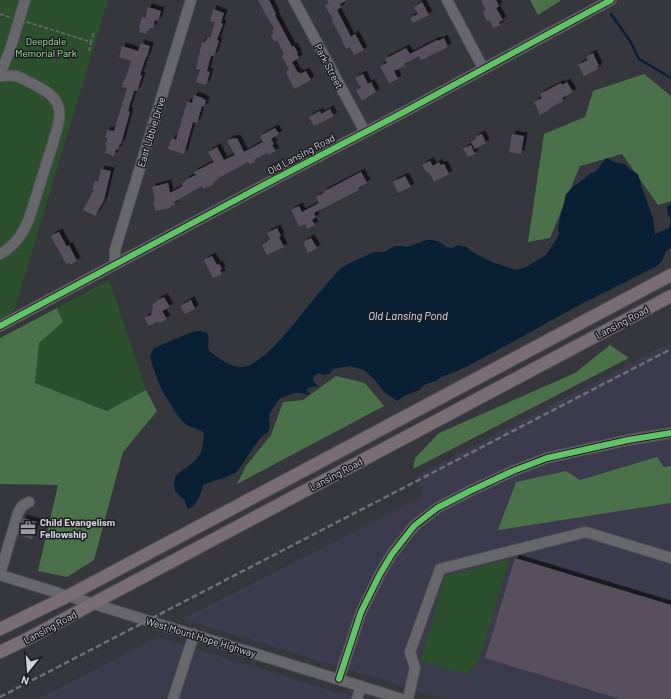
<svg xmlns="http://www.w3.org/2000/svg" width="671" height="699" font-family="Barlow,sans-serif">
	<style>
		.built { fill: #3b3b4d }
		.green { fill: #2c502d }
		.forest { fill: #4a7149 }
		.water { fill: #081f34 }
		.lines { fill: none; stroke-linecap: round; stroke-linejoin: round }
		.stream { stroke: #081f34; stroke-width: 2.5 }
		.building { fill: #584f5b; filter: url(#shadow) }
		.minor-casing { stroke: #525257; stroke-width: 12 }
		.major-casing { stroke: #525257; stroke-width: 14 }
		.path { stroke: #6b6b70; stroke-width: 1.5; stroke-dasharray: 4 2; stroke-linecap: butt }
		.minor { stroke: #66666b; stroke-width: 10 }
		.major { stroke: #776d73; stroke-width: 12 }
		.rail { stroke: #6e6e73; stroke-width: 2.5; stroke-dasharray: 6 3; stroke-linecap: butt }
		.cycleway-casing { stroke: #1c1c21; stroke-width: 8 }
		.cycleway { stroke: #61c268; stroke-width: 6 }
		.labels { text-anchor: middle; stroke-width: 3; stroke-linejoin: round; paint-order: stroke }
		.park-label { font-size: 10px; fill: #a1e49d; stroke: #1c1c21 }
		.street-label { font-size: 10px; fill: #d2d2da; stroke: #1c1c21 }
		.poi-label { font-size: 10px; font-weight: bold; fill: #d2d2da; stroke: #1c1c21; text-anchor: start }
		.water-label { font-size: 11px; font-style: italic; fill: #d6e4f2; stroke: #1c1c21 }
	</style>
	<defs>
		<filter id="shadow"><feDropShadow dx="3.5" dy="-3.5" stdDeviation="0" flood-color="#0009"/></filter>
	</defs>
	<rect width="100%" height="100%" fill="#36363d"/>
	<path class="built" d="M671 342V699H445L183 619 423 496 416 476Z
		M157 637 359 699H38Z"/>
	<path class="green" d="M0 0H108L14 311 0 319Z
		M109 280 146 390 107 411 35 383 39 343 63 322 57 308Z
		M510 559 478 663 467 674 421 661 445 576Z"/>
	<path class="forest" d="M530 0H560V1L538 15Z
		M644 74 671 96V201L658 205 622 154 580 166 550 238 528 242 544 134 585 117 593 91Z
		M57 308 63 322 39 343 35 383 107 411 146 390 157 411 123 452 94 560 67 577 38 571 58 485 0 484V338Z
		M610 345 629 358 413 469 415 458 439 433 575 373Z
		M336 376 365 383 384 406 237 484 246 466 271 435 283 402 303 400Z
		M657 457 664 467 671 466V503L498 530 516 482 566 471 580 480Z"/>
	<path class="water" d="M607 158 614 162 625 164 629 169 638 174 642 188 653 218 655 234 669 228 671 219 668 215 667 207 671 204V248L666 251 662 261 657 266 581 304 498 350 460 370 441 377 436 381 424 385 419 390 406 395 397 401 384 392 375 380 364 370 350 366 333 369 329 374 324 375 319 373 313 377 314 382 319 387C313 386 310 386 306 390L310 394 308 395 301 393H294L279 399 270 413 269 419 270 427 268 432 262 436 253 448 237 472 224 478 213 481 203 485C200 496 198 504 188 509L186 505 184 499C173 492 173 487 176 475 195 461 203 460 204 433L200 430 186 425 178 416 161 389 153 367 150 356 154 348 192 332 199 331 207 333C210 339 207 345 209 351 217 357 229 366 239 367 261 370 300 316 314 299 322 289 331 279 340 269L348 264 374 252H384L395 246H401L407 247 427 240H432L440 242 446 247 452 248 458 245 466 247 476 254 492 262 516 270 526 267 546 255 559 235 558 227 566 194 573 187 590 174 597 170 603 162Z"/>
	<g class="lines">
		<path class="stream" d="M611 14 630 41 639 59 671 78"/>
	</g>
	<path class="building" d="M258 0H269L276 14 275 15 292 47 294 46 298 53 297 54 299 58 292 62 298 73 300 72V74L306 71 311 80 294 89 286 72 289 70 282 56 284 54 277 40 274 42 271 35 274 34 272 31 274 29 268 18V19Z
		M327 0H347L340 4 341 7 337 10 351 37 355 34 364 50 354 55 350 47 346 49 342 41H343L332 21 333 20 325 6 329 3Z
		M481 0H496L499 6 496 8 503 20 499 22 500 25 493 28 489 20 487 21 483 12 486 10Z
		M422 2 429 15 413 23 410 18 418 14 414 7Z
		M148 7 161 11 158 21 155 20 153 28H150L149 31H147L146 34 139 32 140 29 139 28 142 17 145 18Z
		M213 9 224 13 221 23 223 24 217 40 219 41 214 56H211L207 71 210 72 206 85 196 82 200 70 196 69 202 42 205 43V41H206L208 37 210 38 215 22 210 21Z
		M444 38 448 47 421 60 419 56 404 64 405 66 394 71 398 79 389 83 380 66 387 63 385 59 406 48 410 54 437 40 438 41Z
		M141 43 150 46 147 57H146L140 75 142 76 137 91H134L128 111 130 112 121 144 120 143 118 150 116 149 114 156 105 153 107 145H105L108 138 105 137 107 130 110 131 111 130 114 131 127 88 122 87 124 79 125 80 131 61 119 57 122 46 138 51Z
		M593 53 599 66 597 67 598 69 584 76 578 65 588 60 586 57Z
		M363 74 368 84 371 82 376 92 362 101 356 90 361 88 355 78Z
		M567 82 573 92 562 98 563 101 550 108V109L540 115 534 102 542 98 540 94 561 83 562 85Z
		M194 95 203 98V99L206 100 204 107 202 106 197 123 193 122 184 154 168 149 172 138 176 140 187 102 192 103Z
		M330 109 334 116 314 126 309 117 320 111 321 114Z
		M275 128 279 134 271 139 274 144 272 145 276 151 268 155 267 153 254 160 255 162 249 164 248 162 217 179 218 180 214 182V184L203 189 202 186 174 202 175 205 170 206V208L156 211 153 202 155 201 152 187 168 183 170 193 183 186 181 184 186 181 185 180 196 175 194 172 214 162 208 152 217 147 224 160 235 155 227 141 234 138 235 139 237 138 244 152 263 142 260 136Z
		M482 134 486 143 475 149 471 142 476 139 475 137Z
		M512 134 524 136 521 154 509 152Z
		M471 145 475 154 468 157 463 149Z
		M430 161 433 166 439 162 440 165 444 164 449 174 434 182 429 172 427 173 422 165Z
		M101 169 111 171 104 200 95 216 83 210 94 190H92L95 181H98Z
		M361 172 367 183 358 188 359 190 314 213 316 217 312 220 315 225 307 229 305 224 299 226 291 210 299 206 302 212 319 203 316 197 324 193 323 192Z
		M405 176 411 187 398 193 393 182Z
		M277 228 281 236 279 237 284 247 267 255 262 245 267 242V241L270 239 267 233Z
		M59 232 67 247 69 245 77 261 70 265 69 263 66 264 51 236Z
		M311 238 317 248 308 253 303 242Z
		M212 256 217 265 219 264 222 269 220 270 222 274 213 278 204 260Z
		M164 297 170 307 162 311 167 319 159 323 158 321 149 326 144 318 151 315 153 307 152 305 157 302 156 301Z
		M191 300 195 309 185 314 180 306Z
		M23 518 37 522 32 539 18 535Z
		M515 558 671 605V699H620L485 658Z"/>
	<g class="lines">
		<g class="minor-casing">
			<path id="minor" d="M294 0 365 132
				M447 0 483 68
				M0 74 10 50 25 0
				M0 76C5 76 10 75 16 76 22 78 27 81 33 84 44 90 56 95 59 109 61 116 58 123 57 130L29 219C22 235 15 246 0 254
				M115 264V250L118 240 191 0
				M0 326 260 187 402 113 611 0
				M0 574 18 513 22 506 29 502
				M0 575 402 699
				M339 679 361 612 380 574 392 554 414 526 437 508 470 491 513 471 547 458 628 440 671 433
				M173 699 194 634
				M357 699 361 686
				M408 699 415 668 410 652 440 569 586 532 671 558"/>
		</g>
		<g class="major-casing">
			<path id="major" d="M0 629 68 596 671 275
				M0 652 27 639 94 603 671 296"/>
		</g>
		<path class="path" d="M0 14 12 18
			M27 22 91 42 94 32
			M89 51 91 42"/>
		<use href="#minor" class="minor"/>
		<use href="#major" class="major"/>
		<path class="rail" d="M0 697 671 349"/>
		<g class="cycleway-casing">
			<path id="cycleway" d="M0 326 260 187 402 113 611 0
				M339 679 361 612 380 574 392 554 414 526 437 508 470 491 513 471 547 458 628 440 671 433"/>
		</g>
		<use href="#cycleway" class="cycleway"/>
	</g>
	<defs>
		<g id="office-bare" transform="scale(1.2)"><path d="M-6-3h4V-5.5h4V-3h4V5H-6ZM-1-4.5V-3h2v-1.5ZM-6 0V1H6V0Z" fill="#9b9ba3" stroke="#1c1c21" stroke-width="2.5" paint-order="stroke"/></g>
	</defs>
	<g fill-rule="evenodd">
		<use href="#office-bare" x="28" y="528"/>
	</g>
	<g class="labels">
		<g class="park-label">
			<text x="46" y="45">Deepdale<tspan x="46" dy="12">Memorial Park</tspan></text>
		</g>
		<g class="street-label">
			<text transform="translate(329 66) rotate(62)" y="4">Park Street</text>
			<text transform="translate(151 132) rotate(-73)" y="4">East Libbie Drive</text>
			<text transform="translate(301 154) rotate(-28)" y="4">Old Lansing Road</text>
			<text transform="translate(622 322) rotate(-28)" y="4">Lansing Road</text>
			<text transform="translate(336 474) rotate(-28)" y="4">Lansing Road</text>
			<text transform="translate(50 627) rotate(-28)" y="4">Lansing Road</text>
			<text transform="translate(201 637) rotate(17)" y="4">West Mount Hope Highway</text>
		</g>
		<g class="poi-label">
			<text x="40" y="526">Child Evangelism<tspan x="40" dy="12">Fellowship</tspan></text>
		</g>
		<g class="water-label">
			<text x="408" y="320">Old Lansing Pond</text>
		</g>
	</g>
	<g transform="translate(28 671) rotate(197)" stroke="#1c1c21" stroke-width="3" paint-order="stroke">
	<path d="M0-3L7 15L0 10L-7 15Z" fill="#d2d2da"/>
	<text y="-6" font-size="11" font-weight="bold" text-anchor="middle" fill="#d2d2da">N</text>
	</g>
</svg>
